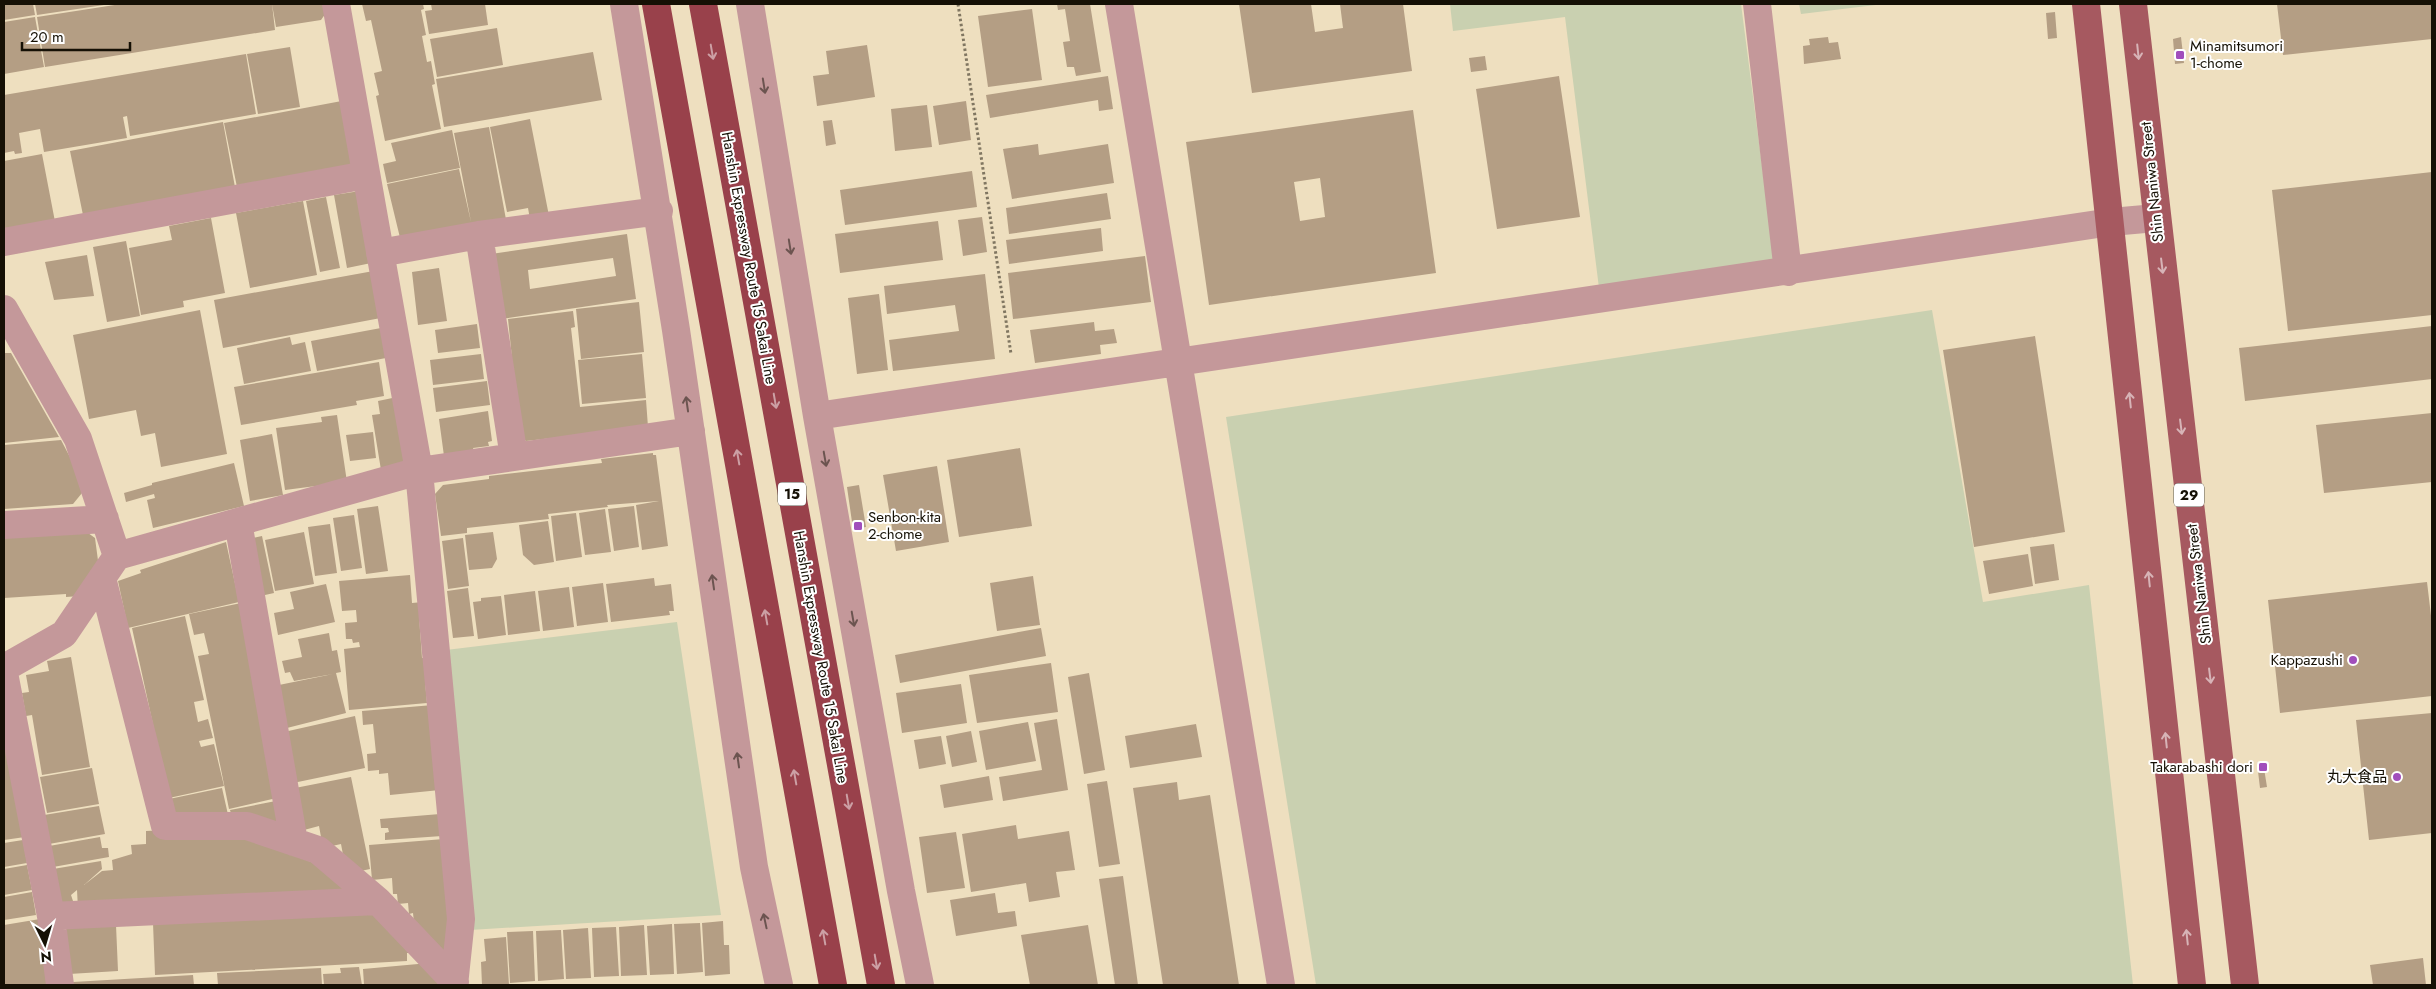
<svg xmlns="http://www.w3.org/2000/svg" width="2436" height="989" font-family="Jost,'Noto Sans JP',sans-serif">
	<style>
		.green { fill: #c9d0b0 }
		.building { fill: #b49e84; fill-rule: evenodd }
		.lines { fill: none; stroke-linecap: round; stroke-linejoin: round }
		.path { stroke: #807661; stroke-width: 3; stroke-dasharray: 2.5 2.5; stroke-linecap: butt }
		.minor { stroke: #c4989a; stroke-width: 28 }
		.major { stroke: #a65960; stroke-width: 28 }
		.highway { stroke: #99414b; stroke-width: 28 }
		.oneway { stroke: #cca0a5 }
		.oneway2 { stroke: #d7b4b7 }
		.oneway3 { stroke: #6c5450 }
		.poi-dot { fill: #a14ebc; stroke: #fff; stroke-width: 2 }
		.labels { text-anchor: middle; stroke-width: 4; stroke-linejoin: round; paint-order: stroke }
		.shield { fill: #fff; stroke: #5b5850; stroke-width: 1 }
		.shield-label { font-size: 14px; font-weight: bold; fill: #151005 }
		.poi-label { font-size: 15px; fill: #151005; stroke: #fff; text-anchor: end }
		.street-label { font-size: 15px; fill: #151005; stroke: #fff }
	</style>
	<rect width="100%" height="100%" fill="#eedfbf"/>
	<path class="green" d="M1450 4H1741L1775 266 1599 288 1565 17 1453 31Z
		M1799 4H1884L1801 14Z
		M1932 310 1983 602 2089 585 2133 985H1316L1226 417Z
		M677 622 721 915 470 930 446 650Z"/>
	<path class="building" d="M4 4H33L35 15 4 20Z
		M35 4H104V5L37 15Z
		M121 4H272L275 30 45 67 37 17Z
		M272 4H327L328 10 321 20 276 27Z
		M362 4H423L424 9 421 10 426 35 422 36 427 62 431 61 435 84 432 85 441 129 385 141 376 96 379 95 374 73 382 71 371 20 366 21Z
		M431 4H485L488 25 429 34 425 11 432 10Z
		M1057 4H1090L1101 72 1076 76 1074 67H1067L1063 42 1070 41 1065 9 1058 10Z
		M1239 4H1311L1315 32 1343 28 1340 4H1403L1412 71 1252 93Z
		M2277 4H2432V39L2283 55Z
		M1032 9 1042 80 988 87 978 16Z
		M2055 12 2057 38 2048 39 2046 13Z
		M35 17 44 67 4 74V22Z
		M497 28 503 65 437 77 430 39Z
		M1828 37 1829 43 1838 42 1841 59 1804 64 1803 46 1810 45 1809 39Z
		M2181 37 2184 63 2175 64 2173 39Z
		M867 45 875 97 817 106 813 76 829 74 826 51Z
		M290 47 300 107 258 114 247 54Z
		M593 52 602 100 444 127 436 79Z
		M246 54 256 114 130 136 127 116 123 117 127 138 44 152 40 129 19 133 22 153 15 154 14 151 4 153V95Z
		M1485 56 1487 70 1471 72 1469 58Z
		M1108 76 1113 109 1099 111 1098 100 990 118 986 95Z
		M1559 76 1580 217 1497 229 1476 89Z
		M347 100 362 174 239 197 224 123Z
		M966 101 971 140 939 145 933 106Z
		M927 105 932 147 895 151 891 109Z
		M1413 110 1436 273 1209 305 1186 142ZM1320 178 1325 217 1300 221 1294 182Z
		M530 119 550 221 531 225 528 208 507 212 490 127Z
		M832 120 836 144 826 146 823 121Z
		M223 122 237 198 84 220 70 151Z
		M489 127 507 225 402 246 387 184 459 169 471 222 454 133Z
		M452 130 460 168 387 183 383 164 396 161 391 143Z
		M1038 144 1039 155 1108 144 1114 183 1012 199 1003 149Z
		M42 154 57 232 4 242V161Z
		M972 171 977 207 845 225 840 190Z
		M2432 172V315L2288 331 2272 190Z
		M360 191 381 261 347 268 334 195Z
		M1107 193 1111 219 1009 234 1006 208Z
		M326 197 340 268 320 272 306 201Z
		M303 201 317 275 250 288 236 213Z
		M982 217 987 252 963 256 958 220Z
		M211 218 225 293 183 301 184 307 141 315 129 248 172 240 169 226Z
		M938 221 943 260 840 273 835 234Z
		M1101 228 1103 251 1009 264 1006 240Z
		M627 234 636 299 501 319 491 254ZM613 258 616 276 530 289 528 270Z
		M126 241 140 316 107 322 93 247Z
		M87 255 94 296 54 300 45 262Z
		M1145 256 1151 302 1013 319 1008 273Z
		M439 268 447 321 418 325 412 272Z
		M379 270 386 317 223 348 214 300Z
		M985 274 995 359 893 371 889 340 959 331 955 305 887 314 884 286Z
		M879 294 888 370 857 374 848 298Z
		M639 302 644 352 581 359 576 309Z
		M200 310 227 454 161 467 155 433 141 436 136 410 89 419 73 335Z
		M573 311 575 327 571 328 580 407 646 400 648 427 526 441 522 438 510 358H512L508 319Z
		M1094 322 1095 331 1114 329 1117 343 1100 345 1101 354 1035 363 1030 330Z
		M477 324 480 348 438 353 435 330Z
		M2432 326V379L2245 401 2239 348Z
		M381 328 386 358 317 371 311 341Z
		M2035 336 2065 532 1974 547 1943 350Z
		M290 337 292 345 305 342 311 371 244 384 237 348Z
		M4 353H11L59 437 4 443Z
		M481 354 484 379 433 385 430 360Z
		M642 354 646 398 582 404 578 360Z
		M379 362 384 396 356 401 357 405 241 425 234 387Z
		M487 381 490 405 436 412 433 388Z
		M402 396 415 464 381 470 372 415 380 414 378 401Z
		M488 411 492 441 488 442 489 446 473 448 474 451 444 456 439 419Z
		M2432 413V482L2324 493 2316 425Z
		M337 415 347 482 285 490 276 428 322 422 321 417Z
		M373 432 376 458 350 461 346 435Z
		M272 434 283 495 250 501 240 440Z
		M61 440 72 461 82 493 73 504 4 509V445Z
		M1020 448 1032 526 959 537 947 460Z
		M653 453V455H656L668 546 642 550 636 505 659 501 607 505 608 507 548 514 549 519 467 528V533L441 536 435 494 443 485 489 479V476L602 463 601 459Z
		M234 463 244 506 153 528 147 500 155 498 154 494 126 502 124 493 152 485V483Z
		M937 466 949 542 896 551 883 475Z
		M859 485 866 527 853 529 847 487Z
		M378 506 388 571 366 574 357 509Z
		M634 506 639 547 614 551 608 509Z
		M605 509 611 552 585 555 579 513Z
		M576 513 582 557 556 561 551 516Z
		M354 515 362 568 341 571 333 518Z
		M548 521 554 562 534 565 523 555 519 525Z
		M330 524 337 573 315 576 308 527Z
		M77 525 95 538 99 568 80 596 66 597V594L4 598V531Z
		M304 532 314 584 275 591 265 540Z
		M493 532 497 559 492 568 469 570 465 535Z
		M262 536 274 593 256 597 244 540Z
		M463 538 469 586 448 589 442 541Z
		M226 542 239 602 128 628 118 581 141 573 140 570Z
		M2054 544 2059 580 2035 584 2030 547Z
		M2028 554 2033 586 1989 594 1983 561Z
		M410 575 412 603 423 602 424 616H419L422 658H428L430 680 425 681 427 703 349 710 344 649 360 647 359 642 353 643 352 639H346L345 623 357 622 356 610 342 611 339 581Z
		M1033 576 1040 625 997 631 990 583Z
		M654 578 655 586 671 584 674 611H669L670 615 611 622 606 584Z
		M2427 582 2432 624V696L2280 713 2268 600Z
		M603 583 608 622 577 626 572 587Z
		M326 584 335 622 278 635 274 613 294 609 290 592Z
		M569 587 574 627 543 631 538 591Z
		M468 588 474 636 453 638 447 591Z
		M535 591 540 631 508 635 504 595Z
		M501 596 506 635 478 639 473 602 481 601V598Z
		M241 603 281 797 229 809 198 656 209 654 204 633 194 635 189 614Z
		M185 616 204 700 194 702 198 722 208 719 213 738 199 741 201 747 214 744 224 786 169 798 132 628Z
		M1041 628 1046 656 900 683 895 655Z
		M329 633 332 651 337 650 341 672 336 673 346 713 283 729 274 686 333 674 294 681 290 672 285 673 282 661 302 657 298 639Z
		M71 657 90 767 42 775 32 715 26 716 22 693 29 692 26 675 49 671 47 661Z
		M1051 663 1058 712 977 723 969 675Z
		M1089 673 1105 770 1084 774 1068 677Z
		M961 684 967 723 902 733 896 693Z
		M433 705 440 790 390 795 388 773 379 774V770L368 771 367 754 376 753 373 724 363 725 362 711Z
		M2432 713V833L2369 840 2356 720Z
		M355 716 365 768 293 783 284 732Z
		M1057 719 1068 790 1003 801 999 777 1042 770 1034 723Z
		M1028 722 1036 761 986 770 979 731Z
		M1196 724 1202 757 1130 768 1125 736Z
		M971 731 977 762 952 767 946 736Z
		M941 736 946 764 919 769 914 740Z
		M10 748 25 837 4 840V749Z
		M2263 762 2267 787 2260 788 2257 763Z
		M92 768 99 804 47 813 40 777Z
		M989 776 993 800 944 808 940 785Z
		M351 777 370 869 356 872 344 860 341 844 323 848 319 826 304 830 295 788Z
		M1107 781 1120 864 1099 867 1087 784Z
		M1177 782 1179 800 1210 795 1239 985H1163L1133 788Z
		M222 788 229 819 174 820 169 799Z
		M281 800 287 827 232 817 230 810Z
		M99 806 105 834 49 844 44 815Z
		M440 814 442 836 385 840V833L389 832 388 828H381L380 819Z
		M1016 825 1018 839 1069 831 1075 870 1056 872 1060 897 1029 902 1026 883 971 892 962 834Z
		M208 828 234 831 331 870 348 896 78 909 77 890 71 895 75 907 60 909 53 869 101 861 102 869 84 885 102 871 113 870 112 860 132 854 131 845 146 844V831Z
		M956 832 965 888 927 893 919 837Z
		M100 837 102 848H108L109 857 53 867 49 846Z
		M444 839 455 955 446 956 414 923 413 913 409 914 408 903 398 904 397 894H393L392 878 372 880 369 845Z
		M23 840 27 863 4 867V843Z
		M27 865 32 890 4 895V869Z
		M1123 876 1138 985H1115L1099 879Z
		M32 892 36 915 4 920V897Z
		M995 893 998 913 1015 911 1017 926 956 936 950 900Z
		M379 911 419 953H407V961L155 975 153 923Z
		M40 919 52 985H5L4 925Z
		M723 921 724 945H729L730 974 705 976 702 923Z
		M700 923 703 972 677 974 674 924Z
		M672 924 674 974 650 975 647 926Z
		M116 925 118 971 69 974 66 928Z
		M644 925 647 975 621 976 619 927Z
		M1088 925 1098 985H1030L1021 935Z
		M616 927 619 976 594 977 592 928Z
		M588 928 591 978 566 979 563 930Z
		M561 930 564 979 538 981 536 931Z
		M533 931 535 981 510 983 507 932Z
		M506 937 509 985H482L481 962 486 961 484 939Z
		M2423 958 2426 985H2373L2370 965Z
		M429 963 437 973 438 985H364L363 969Z
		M359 967 362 985H324L323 974 341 973 340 968Z
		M321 968 322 985H218L217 973Z
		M193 975 194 985H73V982Z"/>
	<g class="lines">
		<path class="path" d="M958 4 1011 354"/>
		<path class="minor" d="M336 4 419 471 461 919 454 985
			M624 4 676 330 754 867 779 985
			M750 4 817 416 901 891 920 985
			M1119 4 1281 985
			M1757 4 1788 272
			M479 235 514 457
			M4 242 366 175
			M380 253 479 235 659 211
			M4 309 78 439 117 556
			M817 416 2111 222 2156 218
			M238 522 294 842
			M4 525 105 519
			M102 578 165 826H247L318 850 378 901
			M4 668 64 634 117 556 419 471 691 431
			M4 673 51 916 60 985
			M51 916 378 901 455 982"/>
		<path class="major" d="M2086 4 2192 985
			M2133 4 2245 985"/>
		<path class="highway" d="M656 4 833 985
			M703 4 881 985"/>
	</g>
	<defs><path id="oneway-shaft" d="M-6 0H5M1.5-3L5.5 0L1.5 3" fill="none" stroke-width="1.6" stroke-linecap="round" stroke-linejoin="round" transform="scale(1.25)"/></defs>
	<g class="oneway">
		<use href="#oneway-shaft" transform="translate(712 52) rotate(80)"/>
		<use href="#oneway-shaft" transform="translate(775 401) rotate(80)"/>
		<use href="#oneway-shaft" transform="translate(738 457) rotate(-100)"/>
		<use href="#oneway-shaft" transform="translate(766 617) rotate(-100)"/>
		<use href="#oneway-shaft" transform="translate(795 777) rotate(-100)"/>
		<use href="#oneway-shaft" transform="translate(848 802) rotate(80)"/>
		<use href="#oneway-shaft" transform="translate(824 937) rotate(-100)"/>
		<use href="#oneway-shaft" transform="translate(876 962) rotate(80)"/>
	</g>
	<g class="oneway2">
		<use href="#oneway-shaft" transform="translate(2138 52) rotate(84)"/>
		<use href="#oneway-shaft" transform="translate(2162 266) rotate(83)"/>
		<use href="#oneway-shaft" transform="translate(2130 400) rotate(-96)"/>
		<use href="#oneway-shaft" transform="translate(2181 427) rotate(83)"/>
		<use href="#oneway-shaft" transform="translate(2149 579) rotate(-96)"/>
		<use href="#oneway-shaft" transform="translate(2210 676) rotate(83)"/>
		<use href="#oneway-shaft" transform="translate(2166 740) rotate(-96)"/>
		<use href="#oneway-shaft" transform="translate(2187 937) rotate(-96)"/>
	</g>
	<g class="oneway3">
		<use href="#oneway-shaft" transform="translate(764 86) rotate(81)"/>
		<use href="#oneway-shaft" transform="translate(790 247) rotate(81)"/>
		<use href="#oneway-shaft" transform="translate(687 404) rotate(-98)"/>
		<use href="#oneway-shaft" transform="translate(825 459) rotate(80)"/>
		<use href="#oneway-shaft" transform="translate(713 582) rotate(-98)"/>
		<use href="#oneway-shaft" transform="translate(853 619) rotate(80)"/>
		<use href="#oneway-shaft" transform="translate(738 760) rotate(-98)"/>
		<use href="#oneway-shaft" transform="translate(765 921) rotate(-102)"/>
	</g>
	<g class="poi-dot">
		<rect x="2175" y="50" width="10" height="10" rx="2.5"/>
		<rect x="853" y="521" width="10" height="10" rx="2.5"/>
		<circle cx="2353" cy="660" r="5"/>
		<rect x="2258" y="762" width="10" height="10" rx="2.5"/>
		<circle cx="2397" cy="777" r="5"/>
	</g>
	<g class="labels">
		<g class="shield">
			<rect x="778" y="482.5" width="28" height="23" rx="4"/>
			<rect x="2174" y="483.5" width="30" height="23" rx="4"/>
		</g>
		<g class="shield-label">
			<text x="792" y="499">15</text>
			<text x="2189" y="500">29</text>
		</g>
		<g class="poi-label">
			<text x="2190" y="51" text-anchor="start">Minamitsumori<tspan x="2190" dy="17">1-chome</tspan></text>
			<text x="868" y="522" text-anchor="start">Senbon-kita<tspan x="868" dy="17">2-chome</tspan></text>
			<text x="2343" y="665">Kappazushi</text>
			<text x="2253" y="772">Takarabashi dori</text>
			<text x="2387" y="782">丸大食品</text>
		</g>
		<g class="street-label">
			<text transform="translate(2152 182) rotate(-96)" y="5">Shin Naniwa Street</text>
			<text transform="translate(749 258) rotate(80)" y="5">Hanshin Expressway Route 15 Sakai Line</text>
			<text transform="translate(2199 584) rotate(-97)" y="5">Shin Naniwa Street</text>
			<text transform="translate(821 657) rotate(80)" y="5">Hanshin Expressway Route 15 Sakai Line</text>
		</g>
	</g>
	<rect width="2436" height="989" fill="none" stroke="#151005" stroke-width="10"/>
	<g transform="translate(45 944) rotate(175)" stroke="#ffffff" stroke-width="4" paint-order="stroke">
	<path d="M0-4L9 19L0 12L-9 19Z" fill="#151005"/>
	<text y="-8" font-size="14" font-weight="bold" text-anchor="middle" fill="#151005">N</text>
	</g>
	<path d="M22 42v8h108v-8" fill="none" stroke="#151005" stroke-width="2.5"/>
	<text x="30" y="42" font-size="15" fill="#151005" stroke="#ffffff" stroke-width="4" paint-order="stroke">20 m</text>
</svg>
